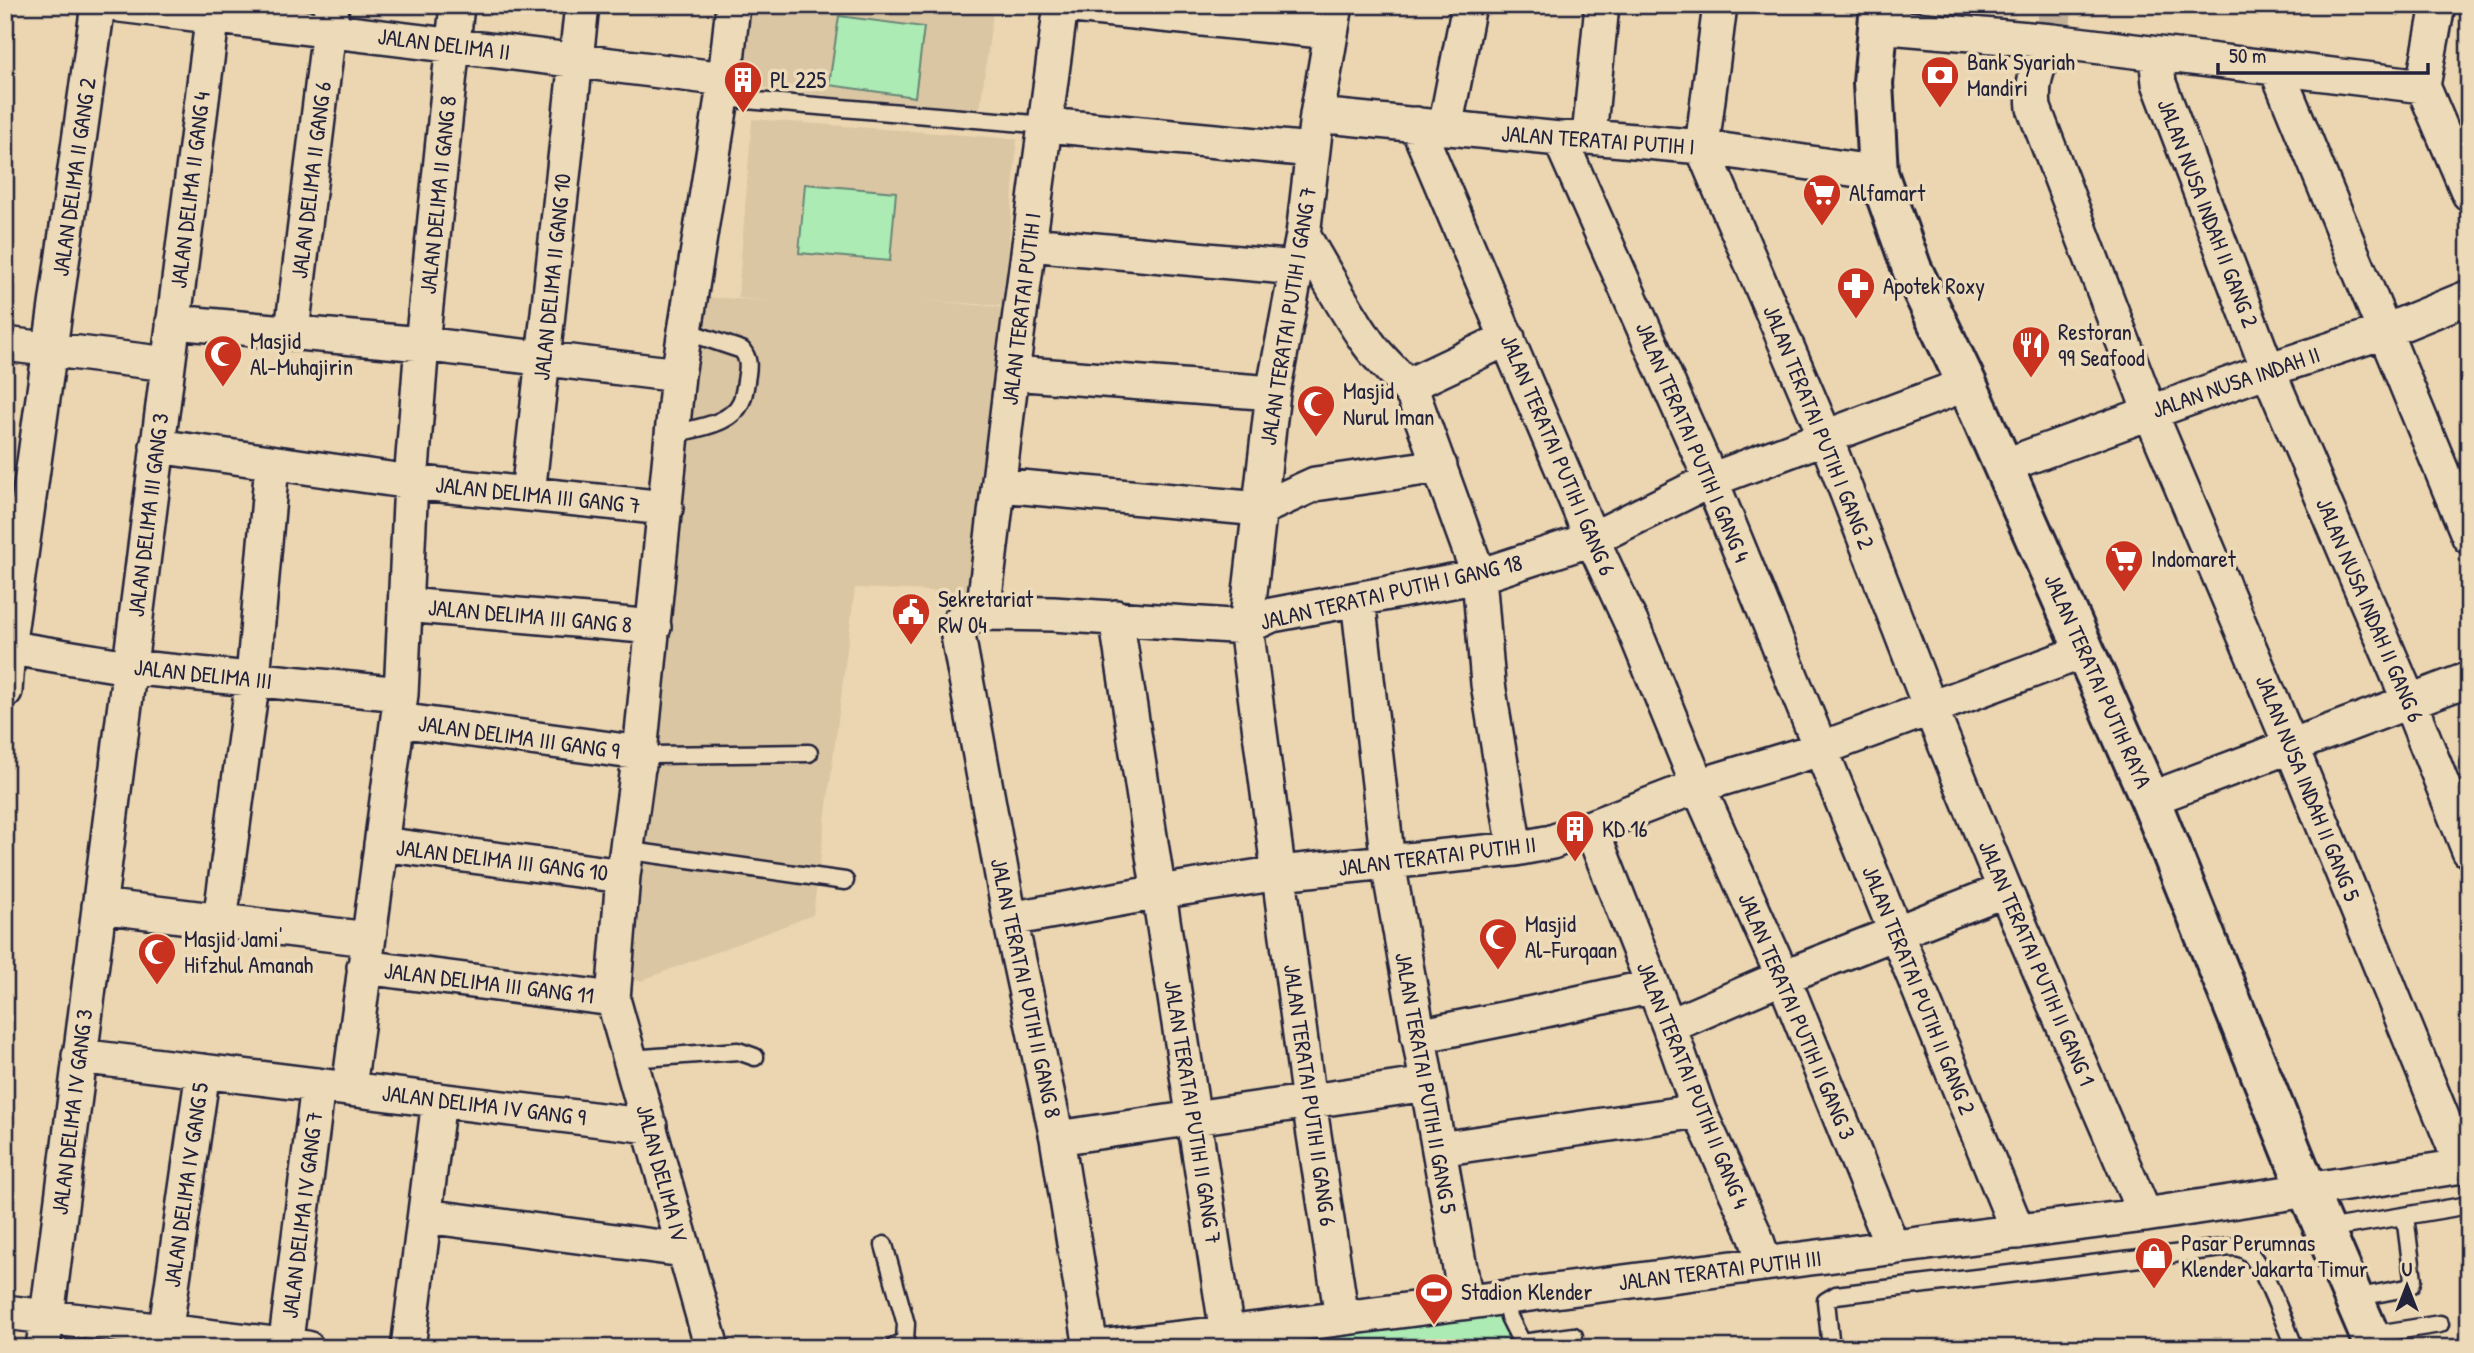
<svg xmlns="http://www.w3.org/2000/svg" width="2474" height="1353" font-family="'Patrick Hand',sans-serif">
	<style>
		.built { fill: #dbc6a3 }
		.green { fill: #acebb3; stroke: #678677; stroke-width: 2 }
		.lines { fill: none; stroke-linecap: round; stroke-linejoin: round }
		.street-tunnel { stroke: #c3b299; stroke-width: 33; stroke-dasharray: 33 17; stroke-linecap: butt }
		.lane-casing { stroke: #22223b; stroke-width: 21 }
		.street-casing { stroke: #22223b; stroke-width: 38 }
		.secondary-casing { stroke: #22223b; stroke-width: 44 }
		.lane { stroke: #eddab8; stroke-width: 16 }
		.street { stroke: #eddab8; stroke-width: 33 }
		.secondary { stroke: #eddab8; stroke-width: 38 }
		.labels { text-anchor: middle; stroke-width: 7; stroke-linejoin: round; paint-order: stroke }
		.street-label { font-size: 23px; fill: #22223b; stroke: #eddab8 }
		.poi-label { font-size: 23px; fill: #22223b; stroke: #eddab8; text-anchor: start }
	</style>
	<rect width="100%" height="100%" fill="#ebd6b1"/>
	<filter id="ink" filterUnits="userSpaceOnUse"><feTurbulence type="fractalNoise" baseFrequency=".0143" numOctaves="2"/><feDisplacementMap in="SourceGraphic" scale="14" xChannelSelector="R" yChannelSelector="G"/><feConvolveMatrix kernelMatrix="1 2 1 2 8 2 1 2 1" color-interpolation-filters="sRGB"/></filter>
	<g filter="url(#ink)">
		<path class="built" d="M747 5H994L979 116 736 84Z
			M752 119 1017 139 1004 306 921 300 1008 308 977 593 855 588 813 915 645 979 644 981 629 980 704 297 772 301 738 298Z"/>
		<path class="green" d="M839 16 924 27 915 97 829 85Z
			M805 184 896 192 890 261 799 253Z
			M1503 1305 1509 1348H1220Z"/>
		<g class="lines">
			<path class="street-tunnel" d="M2052 41 2056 5"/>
			<g class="lane-casing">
				<path id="lane" d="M722 98 1046 125
					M673 434C695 428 731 425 741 402 744 396 745 388 746 381 748 368 750 360 742 350L685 331
					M647 768 650 755 809 753
					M638 852 845 881
					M630 1059 738 1051 755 1057
					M2326 1229 2469 1205
					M884 1245 906 1324 905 1340 893 1348
					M1505 1297 1509 1317 1522 1343 1574 1336
					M2354 1298 2406 1288 2411 1285 2413 1279 2405 1216
					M2370 1335 2440 1324
					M1831 1348 1826 1301 1836 1295 2231 1247C2239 1247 2246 1249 2251 1255 2267 1274 2284 1323 2295 1348"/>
			</g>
			<g class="street-casing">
				<path id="street" d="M120 5 725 79
					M1064 5 1331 32
					M1336 5 1317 115 1303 235 1273 393 1246 627 1309 1102 1342 1318
					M1720 5 1702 147 1825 436 1931 710 2005 890 2145 1215
					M2438 5 2423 86 2469 194
					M1877 26 2052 41 2423 86
					M2052 41C2038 66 2031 78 2034 108L2150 412 2291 746 2462 1166
					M2161 55 2157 65 2159 83 2268 370 2409 701 2469 851
					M2276 68 2469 537
					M1317 115 1560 139 1589 137 1702 147 1878 173
					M1416 124 1592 539 1634 629 1698 786 1783 977 1893 1248
					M1046 125 1312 150
					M1445 128 1469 5
					M1589 137 1602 5
					M1560 139 1711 480 2018 1232
					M1303 235C1324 271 1344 309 1368 343 1382 363 1402 377 1414 397L1479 576 1488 684 1515 849
					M1029 244 1297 268
					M173 322 422 344 678 375
					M292 331 332 5
					M5 344 168 364
					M1012 373 1273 393
					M1407 386 1508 338
					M157 446 411 482 666 508
					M2003 466 2268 370 2383 332 2469 297
					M1000 485 1260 509 1315 484 1440 466
					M528 494 582 5
					M1358 599 1388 863 1466 1302
					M406 605 654 627
					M983 613 1012 373 1061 5
					M1116 617 1227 1333
					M5 647 128 667 401 694
					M5 691 8 648 98 5
					M398 720 640 753
					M2150 799 2469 679
					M1591 828 1669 1026 1699 1111 1755 1235 1765 1264
					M381 844 623 876
					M99 906 368 939
					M1010 919 1159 892 1279 873 1515 849 1552 842 1698 786 1820 749 2085 651
					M220 921 253 678 272 464
					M364 967 613 999
					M1669 1026 1783 977 2005 890
					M1418 1036 1528 1014 1653 986
					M79 1056 650 1126
					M349 1088 401 694 411 482 422 344 457 5
					M1057 1138 1427 1084
					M1439 1149 1699 1111
					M425 1216 684 1250
					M5 1312 307 1348
					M43 1348 214 5
					M163 1348 203 1071
					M285 1348 318 1085
					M408 1348 439 1100
					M712 1348 613 999 623 876 640 753 678 375 725 79 733 5
					M1090 1348 1227 1333 2145 1215 2469 1165
					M1091 1348 1057 1138 1010 919 957 630 959 622 983 613 1053 614 1246 627 1272 615 1479 576 1592 539 1711 480 1967 384"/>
			</g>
			<g class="secondary-casing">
				<path id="secondary" d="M1880 5 1873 83 1878 173 1912 269 1967 384 2150 799 2307 1189 2375 1348"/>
			</g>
			<use href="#lane" class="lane"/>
			<use href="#street" class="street"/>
			<use href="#secondary" class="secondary"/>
		</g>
	</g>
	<defs>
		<g id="bank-pin" transform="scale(2.0125)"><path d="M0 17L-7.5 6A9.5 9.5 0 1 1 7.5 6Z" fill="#c8321e" stroke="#eddab8"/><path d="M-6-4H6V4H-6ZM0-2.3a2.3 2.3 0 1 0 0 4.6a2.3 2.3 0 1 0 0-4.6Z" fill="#fff"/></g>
		<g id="building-pin" transform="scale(2.0125)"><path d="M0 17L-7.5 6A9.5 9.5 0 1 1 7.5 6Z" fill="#c8321e" stroke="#eddab8"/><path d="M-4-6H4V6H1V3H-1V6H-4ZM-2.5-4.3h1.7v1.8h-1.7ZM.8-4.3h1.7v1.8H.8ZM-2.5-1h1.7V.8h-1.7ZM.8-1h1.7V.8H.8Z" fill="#fff"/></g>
		<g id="supermarket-pin" transform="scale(2.0125)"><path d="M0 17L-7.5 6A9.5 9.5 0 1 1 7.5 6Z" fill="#c8321e" stroke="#eddab8"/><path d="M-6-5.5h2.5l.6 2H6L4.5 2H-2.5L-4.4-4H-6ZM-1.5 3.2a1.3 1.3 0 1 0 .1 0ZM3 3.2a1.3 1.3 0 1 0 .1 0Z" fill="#fff"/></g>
		<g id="pharmacy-pin" transform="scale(2.0125)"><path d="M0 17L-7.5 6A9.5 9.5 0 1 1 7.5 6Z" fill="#c8321e" stroke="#eddab8"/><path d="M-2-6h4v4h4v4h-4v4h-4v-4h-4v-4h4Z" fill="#fff"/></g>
		<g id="restaurant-pin" transform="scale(2.0125)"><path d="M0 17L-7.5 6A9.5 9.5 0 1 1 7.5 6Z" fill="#c8321e" stroke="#eddab8"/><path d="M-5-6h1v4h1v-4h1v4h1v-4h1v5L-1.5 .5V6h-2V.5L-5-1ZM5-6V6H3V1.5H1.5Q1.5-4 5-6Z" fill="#fff"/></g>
		<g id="mosque-pin" transform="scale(2.0125)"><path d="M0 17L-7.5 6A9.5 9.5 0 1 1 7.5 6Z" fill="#c8321e" stroke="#eddab8"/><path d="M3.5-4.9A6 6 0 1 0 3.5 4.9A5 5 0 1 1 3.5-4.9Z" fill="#fff"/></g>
		<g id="civic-pin" transform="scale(2.0125)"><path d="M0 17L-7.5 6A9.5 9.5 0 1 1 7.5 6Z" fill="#c8321e" stroke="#eddab8"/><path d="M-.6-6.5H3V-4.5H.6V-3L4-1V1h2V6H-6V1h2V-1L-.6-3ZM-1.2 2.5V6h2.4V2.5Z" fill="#fff"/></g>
		<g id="shop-pin" transform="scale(2.0125)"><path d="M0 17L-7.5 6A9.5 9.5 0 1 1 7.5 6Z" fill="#c8321e" stroke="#eddab8"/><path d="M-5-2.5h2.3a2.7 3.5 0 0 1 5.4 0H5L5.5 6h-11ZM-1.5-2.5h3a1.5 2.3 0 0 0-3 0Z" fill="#fff"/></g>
		<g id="stadium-pin" transform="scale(2.0125)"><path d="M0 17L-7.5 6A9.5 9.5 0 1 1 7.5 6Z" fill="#c8321e" stroke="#eddab8"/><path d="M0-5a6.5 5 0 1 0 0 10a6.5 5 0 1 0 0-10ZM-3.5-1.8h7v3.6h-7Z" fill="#fff"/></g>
	</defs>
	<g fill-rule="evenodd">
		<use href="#bank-pin" x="1940" y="75"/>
		<use href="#building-pin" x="743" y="80"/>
		<use href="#supermarket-pin" x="1822" y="193"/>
		<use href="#pharmacy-pin" x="1856" y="286"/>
		<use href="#restaurant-pin" x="2031" y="345"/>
		<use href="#mosque-pin" x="223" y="354"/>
		<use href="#mosque-pin" x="1316" y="404"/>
		<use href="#supermarket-pin" x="2124" y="559"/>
		<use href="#civic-pin" x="911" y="612"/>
		<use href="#building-pin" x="1575" y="829"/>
		<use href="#mosque-pin" x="1498" y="937"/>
		<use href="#mosque-pin" x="157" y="952"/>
		<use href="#shop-pin" x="2154" y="1256"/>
		<use href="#stadium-pin" x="1434" y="1292"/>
	</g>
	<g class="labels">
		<g class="street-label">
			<text transform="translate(444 44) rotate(7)" y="8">JALAN DELIMA II</text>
			<text transform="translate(1598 140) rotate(4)" y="8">JALAN TERATAI PUTIH I</text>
			<text transform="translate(74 177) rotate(-82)" y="8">JALAN DELIMA II GANG 2</text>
			<text transform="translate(311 180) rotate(-83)" y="8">JALAN DELIMA II GANG 6</text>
			<text transform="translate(190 190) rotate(-83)" y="8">JALAN DELIMA II GANG 4</text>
			<text transform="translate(438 195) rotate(-84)" y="8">JALAN DELIMA II GANG 8</text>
			<text transform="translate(2208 213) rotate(69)" y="8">JALAN NUSA INDAH II GANG 2</text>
			<text transform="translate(552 277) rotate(-84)" y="8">JALAN DELIMA II GANG 10</text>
			<text transform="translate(1021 309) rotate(-83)" y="8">JALAN TERATAI PUTIH I</text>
			<text transform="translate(1288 316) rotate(-81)" y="8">JALAN TERATAI PUTIH I GANG 7</text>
			<text transform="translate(2236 382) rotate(-19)" y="8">JALAN NUSA INDAH II</text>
			<text transform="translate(1819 427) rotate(68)" y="8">JALAN TERATAI PUTIH I GANG 2</text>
			<text transform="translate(1693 442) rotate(67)" y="8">JALAN TERATAI PUTIH I GANG 4</text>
			<text transform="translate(1558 455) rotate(67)" y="8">JALAN TERATAI PUTIH I GANG 6</text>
			<text transform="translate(538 495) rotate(6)" y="8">JALAN DELIMA III GANG 7</text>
			<text transform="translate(148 515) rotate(-83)" y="8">JALAN DELIMA III GANG 3</text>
			<text transform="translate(1391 592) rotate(-13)" y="8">JALAN TERATAI PUTIH I GANG 18</text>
			<text transform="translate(2370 610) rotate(67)" y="8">JALAN NUSA INDAH II GANG 6</text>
			<text transform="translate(530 616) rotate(5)" y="8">JALAN DELIMA III GANG 8</text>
			<text transform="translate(203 674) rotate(6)" y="8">JALAN DELIMA III</text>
			<text transform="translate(2098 681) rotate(66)" y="8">JALAN TERATAI PUTIH RAYA</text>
			<text transform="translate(519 737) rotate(8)" y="8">JALAN DELIMA III GANG 9</text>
			<text transform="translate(2308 788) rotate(68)" y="8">JALAN NUSA INDAH II GANG 5</text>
			<text transform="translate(1437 856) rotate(-7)" y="8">JALAN TERATAI PUTIH II</text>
			<text transform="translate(502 860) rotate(7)" y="8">JALAN DELIMA III GANG 10</text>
			<text transform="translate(2037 963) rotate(67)" y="8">JALAN TERATAI PUTIH II GANG 1</text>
			<text transform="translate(489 983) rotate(7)" y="8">JALAN DELIMA III GANG 11</text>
			<text transform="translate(1026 988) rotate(78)" y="8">JALAN TERATAI PUTIH II GANG 8</text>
			<text transform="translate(1919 990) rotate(68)" y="8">JALAN TERATAI PUTIH II GANG 2</text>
			<text transform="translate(1797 1016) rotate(67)" y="8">JALAN TERATAI PUTIH II GANG 3</text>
			<text transform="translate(1426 1083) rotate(80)" y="8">JALAN TERATAI PUTIH II GANG 5</text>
			<text transform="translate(1693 1085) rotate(68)" y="8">JALAN TERATAI PUTIH II GANG 4</text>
			<text transform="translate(1310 1095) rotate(82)" y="8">JALAN TERATAI PUTIH II GANG 6</text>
			<text transform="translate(484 1105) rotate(7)" y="8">JALAN DELIMA IV GANG 9</text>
			<text transform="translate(72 1112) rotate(-83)" y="8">JALAN DELIMA IV GANG 3</text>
			<text transform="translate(1193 1112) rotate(81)" y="8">JALAN TERATAI PUTIH II GANG 7</text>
			<text transform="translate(662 1173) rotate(75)" y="8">JALAN DELIMA IV</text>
			<text transform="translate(186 1185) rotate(-82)" y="8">JALAN DELIMA IV GANG 5</text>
			<text transform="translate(302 1215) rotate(-83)" y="8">JALAN DELIMA IV GANG 7</text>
			<text transform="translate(1720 1270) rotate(-7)" y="8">JALAN TERATAI PUTIH III</text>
		</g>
		<g class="poi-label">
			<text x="1967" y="70">Bank Syariah<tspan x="1967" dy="26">Mandiri</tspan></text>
			<text x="770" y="88">PL 225</text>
			<text x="1849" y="201">Alfamart</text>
			<text x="1883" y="294">Apotek Roxy</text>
			<text x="2058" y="340">Restoran<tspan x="2058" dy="26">99 Seafood</tspan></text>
			<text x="250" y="349">Masjid<tspan x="250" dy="26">Al-Muhajirin</tspan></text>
			<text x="1343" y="399">Masjid<tspan x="1343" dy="26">Nurul Iman</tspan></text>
			<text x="2151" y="567">Indomaret</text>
			<text x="938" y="607">Sekretariat<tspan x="938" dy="26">RW 04</tspan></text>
			<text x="1602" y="837">KD 16</text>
			<text x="1525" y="932">Masjid<tspan x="1525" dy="26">Al-Furqaan</tspan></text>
			<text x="184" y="947">Masjid Jami'<tspan x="184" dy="26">Hifzhul Amanah</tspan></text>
			<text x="2181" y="1251">Pasar Perumnas<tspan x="2181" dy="26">Klender Jakarta Timur</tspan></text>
			<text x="1461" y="1300">Stadion Klender</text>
		</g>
	</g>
	<rect width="2474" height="1353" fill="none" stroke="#eddab8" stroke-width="28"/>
	<rect x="14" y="14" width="2446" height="1325" fill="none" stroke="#22223b" stroke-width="2.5" filter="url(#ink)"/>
	<g transform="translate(2407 1286)" stroke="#eddab8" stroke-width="5" paint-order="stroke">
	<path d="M0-5L12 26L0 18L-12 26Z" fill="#22223b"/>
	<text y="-10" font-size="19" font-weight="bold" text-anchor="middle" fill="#22223b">U</text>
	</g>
	<path d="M2218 63v10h210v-10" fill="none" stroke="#22223b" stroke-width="3.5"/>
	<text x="2229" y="63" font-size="21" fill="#22223b" stroke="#eddab8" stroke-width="5" paint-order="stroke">50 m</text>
</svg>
